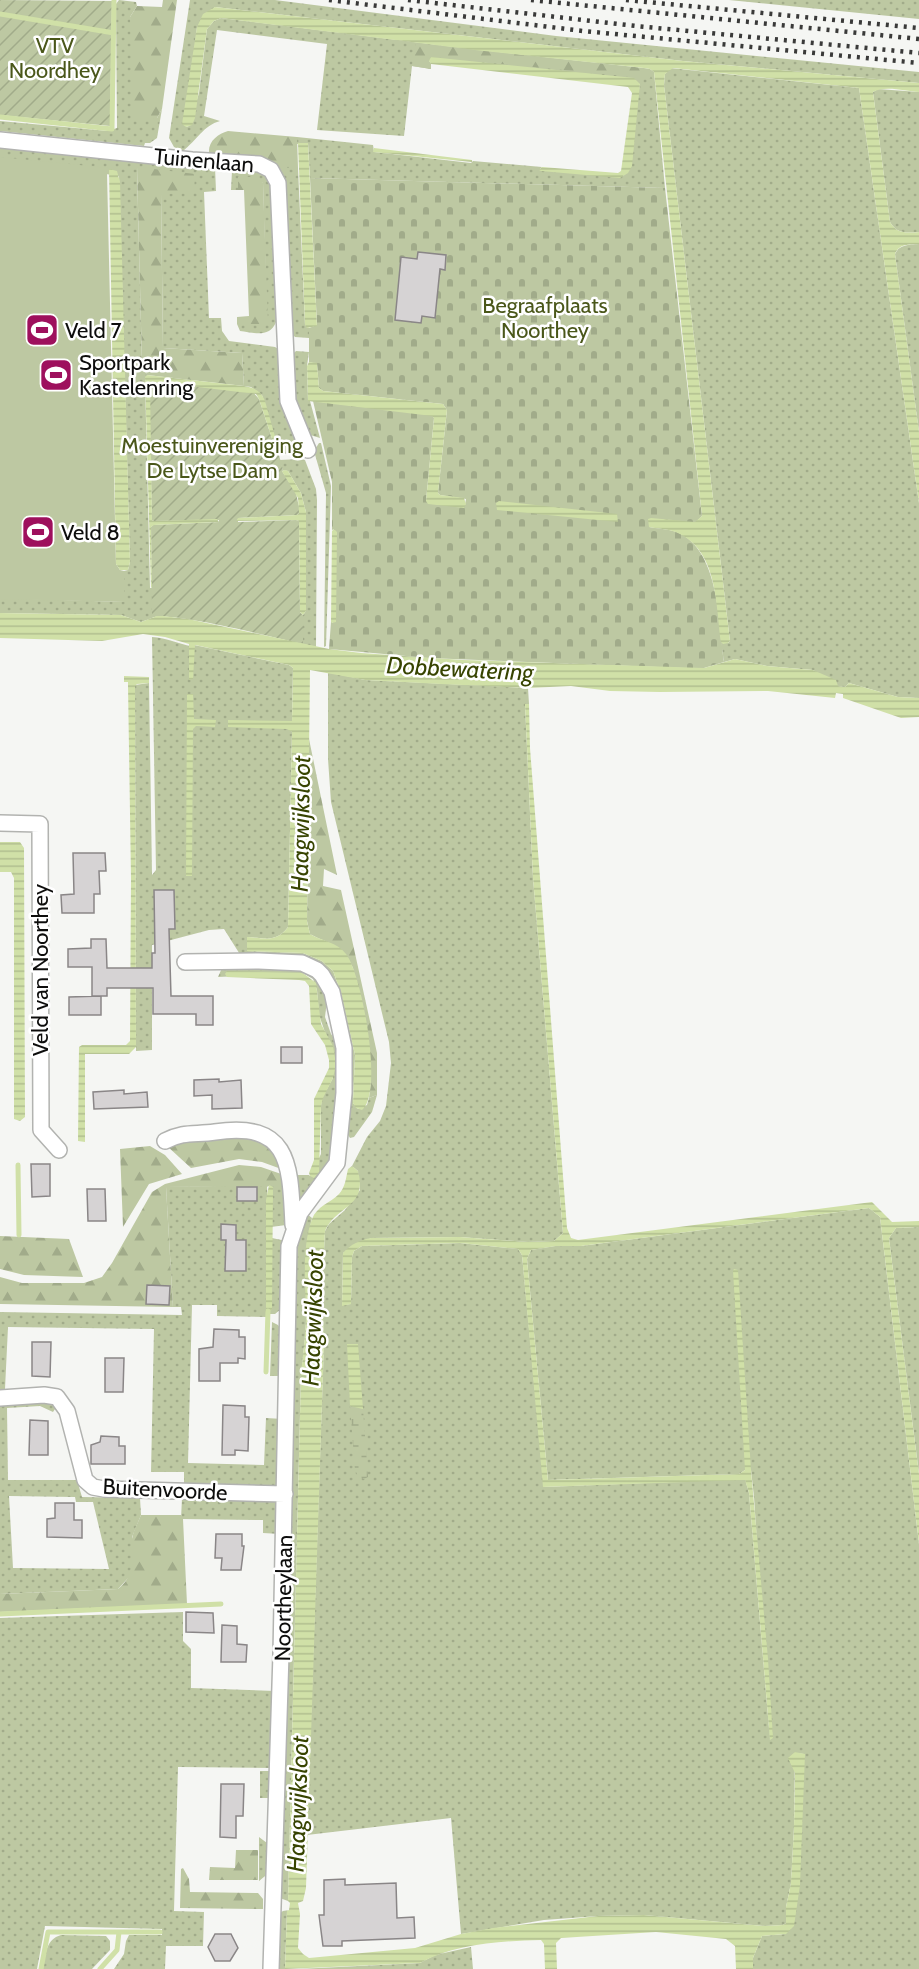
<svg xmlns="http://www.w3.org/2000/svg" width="919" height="1969" font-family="Cabin,sans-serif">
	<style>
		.grass { fill: url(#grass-dots); fill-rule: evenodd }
		.forest { fill: url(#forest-firs) }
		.wetland { fill: url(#wetland-marsh) }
		.cemetery { fill: url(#cemetery-stones) }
		.garden { fill: url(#garden-furrows) }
		.pitch { fill: #bdc8a2 }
		.water { fill: url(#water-rules) }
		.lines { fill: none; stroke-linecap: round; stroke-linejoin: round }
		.stream { stroke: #d0e0a7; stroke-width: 5 }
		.building { fill: #d6d3d4; stroke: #8a8687; stroke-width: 1.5 }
		.street-casing { stroke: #b2b3b0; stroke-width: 18 }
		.street { stroke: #fff; stroke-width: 15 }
		.rail { stroke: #3a3a39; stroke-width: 4.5; stroke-dasharray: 3 6; stroke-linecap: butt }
		.labels { text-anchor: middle; stroke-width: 5; stroke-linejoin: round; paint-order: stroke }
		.park-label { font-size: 22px; fill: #4a571a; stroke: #fff }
		.street-label { font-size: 22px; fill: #0d0d0c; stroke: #fff }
		.poi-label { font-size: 22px; fill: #0d0d0c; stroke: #fff; text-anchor: start }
		.water-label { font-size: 24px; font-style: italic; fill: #374401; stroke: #fff }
	</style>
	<defs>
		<pattern id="grass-dots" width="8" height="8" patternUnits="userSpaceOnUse" patternTransform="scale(1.5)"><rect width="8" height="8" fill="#bdc8a2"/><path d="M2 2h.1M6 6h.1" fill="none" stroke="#a1ab8a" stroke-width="1.8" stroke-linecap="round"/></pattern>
		<pattern id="forest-firs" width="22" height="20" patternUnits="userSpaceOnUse" patternTransform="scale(1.5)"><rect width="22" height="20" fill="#bdc8a2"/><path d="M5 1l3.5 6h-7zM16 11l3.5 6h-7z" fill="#a1ab8a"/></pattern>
		<pattern id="wetland-marsh" width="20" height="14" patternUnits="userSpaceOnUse" patternTransform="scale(1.5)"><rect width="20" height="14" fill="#bdc8a2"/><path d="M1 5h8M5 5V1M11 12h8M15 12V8" fill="none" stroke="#a1ab8a"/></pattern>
		<pattern id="cemetery-stones" width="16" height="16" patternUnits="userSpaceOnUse" patternTransform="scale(1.5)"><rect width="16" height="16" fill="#bdc8a2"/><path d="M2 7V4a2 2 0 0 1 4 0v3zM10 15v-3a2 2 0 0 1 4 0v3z" fill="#a1ab8a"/></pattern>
		<pattern id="garden-furrows" width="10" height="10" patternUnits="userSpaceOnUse" patternTransform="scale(1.5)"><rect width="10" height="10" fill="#bdc8a2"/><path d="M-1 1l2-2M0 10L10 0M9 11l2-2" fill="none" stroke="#a1ab8a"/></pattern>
		<pattern id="water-rules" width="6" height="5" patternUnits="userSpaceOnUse" patternTransform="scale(1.5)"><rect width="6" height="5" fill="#d0e0a7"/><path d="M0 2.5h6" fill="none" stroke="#b1bf8f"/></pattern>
	</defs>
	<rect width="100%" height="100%" fill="#f5f6f3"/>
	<path class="grass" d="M119 0 136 2 137 6 130 17 157 118 162 109 157 138 150 143H145L144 146 0 131V121L108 131 117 128 116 4Z
		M190 0H275L556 36 919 72V83L683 61 215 7 197 27 186 127 189 126 199 93 207 29 214 21 221 18 654 72 665 188 310 178 308 143 297 144V137L373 145 374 152 471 163 473 161 542 167 540 169 624 176 640 84 429 61 431 64V69L412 66 404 136 317 130 327 44 217 30 204 116 220 121C204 125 196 141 183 151L174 147 169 138Z
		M729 0H919V19Z
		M670 68 859 88 919 503V698L898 697 849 683 845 687 837 686V684L813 670 767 666 735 659 724 662 721 642 728 643 730 641 664 85 665 74Z
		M878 89 919 92V232C906 233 897 234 890 222L873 92Z
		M0 145 215 167 216 191 204 192 209 318H221L222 331 229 341 275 347 280 350 298 441C297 451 289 453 280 455L262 395 251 387 244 386 242 353 163 348 161 194 195 175 137 168 142 365 147 375 145 379 150 588H152V618L141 622 121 615 0 613V598L124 602V571L128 570 130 562 119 176 0 158Z
		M278 168H298L305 325 309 328V338L295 337 291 333Z
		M233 170C255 171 260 165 272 186L276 322C270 338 254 333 240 331L237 324H267L263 183 238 177V190H231L232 171Z
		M919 244V432L895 254C900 244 908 245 919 244Z
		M296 351 309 352 307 366 308 401H310L320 438 307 434 295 407 292 355Z
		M319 443H321L331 486 326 646 324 647 326 493 314 451Z
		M301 459 305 460 316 489 317 500 316 647 303 644V615L306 611V512L301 493 288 471 283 470 279 460Z
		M152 637C167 638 179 644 194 647V645L289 665 293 668 292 721 290 722V730L292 732 288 927C276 943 265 938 247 937V951L303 953 322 961 333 971 341 993 355 1055 353 1103 358 1109 367 1105 369 1098 377 1095 372 1112 354 1137 350 1138 345 1130 348 1099 324 971 241 956 224 929 209 930 152 945V1050L136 1051 135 685 149 683 152 875 156 870Z
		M328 672 365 680 528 688 529 704H525L533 878 563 1233 554 1241 528 1242 460 1237 371 1238 343 1253 342 1305 351 1304 352 1257 354 1251 362 1246 460 1243 518 1249 522 1255 544 1487 745 1479 749 1493 770 1740 754 1497 751 1470 746 1466 745 1470 739 1474 548 1480 527 1259 531 1250 555 1246H581L869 1208 880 1217 919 1544V1969H753V1958L762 1936 786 1934 804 1754 795 1753 794 1827 791 1883 786 1907V1923L783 1925 765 1926 644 1915 598 1916 544 1920 461 1934 451 1818 307 1835 324 1343 322 1292 325 1231 329 1224 345 1210 360 1190 358 1171 352 1166 367 1137 380 1121 386 1106 391 1063 389 1042 331 802 328 759Z
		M295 965 322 981 327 1000 325 1017 331 1034 337 1042 341 1061 331 1159 300 1208 295 1175H309L310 1176 321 1154V1106L322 1098 333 1078 326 1035 319 1015 317 990 313 979 303 973 218 977 222 968Z
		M269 1185 267 1187 272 1310V1238L286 1241 281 1309 275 1314H268L267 1317 217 1316V1305H192L188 1463 264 1465 266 1418 283 1419 282 1486 184 1485V1472H151L154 1329 8 1327 5 1389 0 1390V1312L182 1315 181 1307H173L166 1187Z
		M271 1185 288 1186 286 1225 271 1227Z
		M307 1214 312 1218C304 1253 307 1287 306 1322 305 1339 303 1357 301 1374L288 1901 277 1897 296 1242Z
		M919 1227V1474L889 1238 896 1228Z
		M272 1322 278 1325 282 1331 283 1372 279 1376H270Z
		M49 1401 57 1406 53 1412 40 1406 7 1408 8 1480H77L82 1497 140 1498 141 1515 132 1537 133 1564 130 1576 118 1589 0 1594V1403ZM9 1496 75 1497 76 1502H93L109 1569 13 1568Z
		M182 1498 280 1499V1534L263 1533V1520L181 1519Z
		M183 1612V1641L191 1649V1688L275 1691 272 1768 178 1767 174 1911 204 1912 203 1946H166L165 1969H114L124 1954 126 1941 129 1935H162V1929L45 1926 37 1969H0V1618Z
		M260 1771H273L272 1798H260Z
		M259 1837 271 1846 270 1872 259 1881Z
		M289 1910 287 1911 285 1969H275L277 1915 283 1911Z
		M61 1935 106 1936 110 1941V1950L92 1969H43C45 1955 46 1939 61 1935Z
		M471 1947 473 1969H298L420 1963 435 1955Z"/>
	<path class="forest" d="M163 0H177L162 109 157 118 148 120 133 119 130 17 137 6 162 7Z
		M416 43 644 68 650 69 654 72V79L431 57 429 61 431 64V69L412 66Z
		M228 131 297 137 298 168H278L209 153C208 141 218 134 228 131Z
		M137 167 195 174 194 193 161 194 163 348 242 353 244 386 147 375 142 365Z
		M238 177H255L263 183 268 324H237V317L249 316 244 190H238Z
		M309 739 337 875 324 869 323 886 341 890 377 1053V1095L369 1098 371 1081 353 968C342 944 331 945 310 934L307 921Z
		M198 1137 265 1138 284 1170 262 1162 239 1159 191 1168 167 1146Z
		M150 1146 165 1155 182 1174 149 1184 123 1227 120 1149Z
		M239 1165 261 1167 287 1176 288 1186 166 1187 173 1307 0 1304V1277L22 1283H84L102 1277 112 1263 152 1192 165 1184Z
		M0 1236 69 1239 83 1277 24 1275 0 1269Z
		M141 1515H181L183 1519 187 1604 0 1612V1594L118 1589C136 1575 131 1560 132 1539 133 1531 138 1523 141 1515Z
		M236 1850H258V1880H209L210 1867 235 1868Z
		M183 1868 189 1879 190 1892 258 1893 263 1899V1909L180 1908 181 1869Z"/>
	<path class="wetland" d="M350 1406 363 1409 368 1477 364 1479 358 1476 355 1470Z"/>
	<path class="cemetery" d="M310 178 665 188 702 516 696 522 649 527C660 529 671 529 681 534 719 554 719 624 724 662L704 668H684L428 658 329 649 331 622 333 623 334 529 332 530V482L313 401 432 415 434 418 426 501 465 505 466 499 440 495 438 493 447 410 443 404 323 391 319 388 317 364 309 362V328L317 325Z"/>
	<path class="garden" d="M0 0 112 1 110 126 0 115Z
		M152 382 253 392 259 399 277 454 279 455 283 470H285L282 471 296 493 300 512 297 515 238 518V522L296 520 299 521 300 612 303 615V644C279 639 167 610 152 618L151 527 153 525 219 522V520L154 521 152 520 149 386Z"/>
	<path class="pitch" d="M0 157 109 168 107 173 116 564 120 570 124 571V602L0 599Z"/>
	<path class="water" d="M215 7 683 61 919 83V92C906 91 884 85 873 92L890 222C897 234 906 233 919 232V244C908 245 900 243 895 254L919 432V503L859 88 673 68 665 74 664 85 730 641 728 643 723 644 721 642C716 607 718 553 680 534 670 529 660 529 649 527L648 519 651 518 695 522 702 516 654 72 650 69 644 68 475 50 221 18 214 21 207 29 195 118 192 125 186 127 182 124 197 27 203 14Z
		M431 57 634 78 640 84 632 166 628 173 620 178 541 171 539 170 542 167 618 173 621 171 632 93 628 87 431 64 429 61Z
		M298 143H308L317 326 307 328 305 325Z
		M374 148 472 160V162L373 152Z
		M109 169 117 171 120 182 130 562 128 570H120L116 564Z
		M309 362 317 363 319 388 323 391 443 404 447 410 438 493 440 495 464 498 466 504 464 508 428 504 426 501 434 418 432 416 308 401 307 366Z
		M147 375 244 386C255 388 261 391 265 401L280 454H277L259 399 256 394 156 382 150 384 152 520 154 521 217 519 219 522 154 525 151 527 152 587 151 588 145 377Z
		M285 470 288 471 301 493 306 512V611L303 615 300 612 299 521 296 520 236 521 238 518 297 515 299 513 298 498 283 473 282 471Z
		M499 501 617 514 618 522 497 510 496 503Z
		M334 529 337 532 336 622 332 623 331 622 332 531Z
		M0 613 121 615 141 622 157 616H163L188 619 329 649 361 653 463 660 704 668 735 659 767 666 813 670 836 680 838 686 845 687 849 683 898 697 919 698V717L901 718 843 698V694L836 693 835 698 768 691 660 692 610 691 571 686 528 688 441 684 365 680 310 670 307 921 310 934C322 941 337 942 346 954 362 974 384 1093 362 1110L356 1108 353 1103 355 1055 341 993 333 971 322 961 303 953 247 951V937C265 938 276 943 288 927L292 732 287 729 228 727V720L292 721 293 668 289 665 195 645 193 679 189 680V644L165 637 143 634 102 641 0 638Z
		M124 676 149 677V683L137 684 135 686 136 1047 129 1054H85V1142L78 1141 79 1047 82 1045H126L130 1041 131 878 128 685V682H124Z
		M187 694H193L194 719 216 720 215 727 196 726 193 729 192 876H186Z
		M525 704H529L530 748 567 1228 571 1238 578 1240 872 1202 892 1222 919 1221V1227L896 1228 889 1238 919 1474V1544L880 1217 869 1208 581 1246H556L531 1250 527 1259 548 1480 739 1474 745 1470 733 1271 734 1269 738 1270 751 1470 768 1659 773 1738 770 1740 749 1493 745 1480 543 1487 522 1255 518 1249 460 1243 362 1246 354 1251 352 1257 351 1304 342 1306 343 1253C351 1244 360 1240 371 1238L460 1237 528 1242 554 1241 563 1233 533 878Z
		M0 842H20L24 848 25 1117 20 1121 14 1119V878L11 872H0Z
		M227 971 303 973 316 983 321 1024 333 1046 336 1064 333 1078 323 1098 321 1106 319 1172 314 1178 310 1176 309 1173 314 1160V1099L329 1068V1060L325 1045 311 1024 309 986 305 981 299 980 227 977 225 974Z
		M352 1166 358 1171C368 1208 336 1205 325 1231L322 1292 324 1343 306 1888 303 1901 298 1903 300 1914 298 1948 303 1954 309 1958 415 1948 461 1934 493 1928 598 1916 644 1915 765 1926 783 1925 786 1923V1907L791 1883 794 1827 795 1773 788 1758 795 1752 805 1754 800 1885 794 1926 786 1934 762 1936 753 1958V1969H736L735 1946 726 1939 656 1932 561 1938 556 1943 557 1969H545L544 1944 541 1940C501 1941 455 1944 420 1963L285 1969 287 1911 289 1910 290 1903 288 1901 301 1374C303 1356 305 1337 306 1319 306 1287 301 1249 312 1219 317 1206 330 1203 339 1194 345 1188 346 1178 348 1169Z
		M269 1185 273 1187 272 1310 266 1311V1200Z
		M347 1344H358L363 1409 350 1406Z"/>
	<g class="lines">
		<path class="stream" d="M0 14 114 33
			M0 117 112 129 114 0
			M18 1165 19 1235
			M266 1372 268 1311
			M0 1614 221 1604
			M41 1969 48 1932H160
			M100 1969 117 1950 119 1932"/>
	</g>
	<path class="building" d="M418 252 446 255 445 270 440 269 435 318 422 316 421 323 395 320 401 257 417 259Z
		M73 853H105L106 871H99L100 894H94V913H62L61 895 74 894Z
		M154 890H174L175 929H169L171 996H213V1025H196V1014H153V988H107V996H92V967H68V949L91 948V939H106L107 968H152V953H155Z
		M101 996V1015H69V997Z
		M281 1047H302V1063H281Z
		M219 1079V1082L241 1080 242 1108 212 1109V1095L194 1096V1080Z
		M124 1090V1094L147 1092 148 1107 94 1109 93 1092Z
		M31 1164H50V1196L32 1197Z
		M237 1187H257V1201H237Z
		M87 1189H105L106 1221H88Z
		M221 1224 236 1225V1240H246V1271H225L226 1240H221Z
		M147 1285 170 1286 169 1305 146 1304Z
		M214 1329 239 1330V1337H245V1359L238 1358V1363H220V1381H199V1349L213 1347Z
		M32 1342H51L50 1377 32 1376Z
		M105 1358H124L123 1392H105Z
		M223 1405 245 1406V1417H249L248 1451 235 1450V1455H222Z
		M30 1420 48 1421V1455H29Z
		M101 1436 119 1437V1446H125V1464H91V1445L100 1442Z
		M55 1503H74V1520H82V1538L47 1537V1519L55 1518Z
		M216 1534H242V1546H244L241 1570H221L222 1558H215Z
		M186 1612 213 1613 214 1633 186 1632Z
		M222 1625 237 1626V1644L247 1645 246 1662H221Z
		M221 1784H244L243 1816H236V1838L220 1837Z
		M345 1879V1885L396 1883 397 1918 414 1917 415 1938 342 1941V1946H323L319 1915H324V1880Z
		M215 1934H231L238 1948 230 1961H215L208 1947Z"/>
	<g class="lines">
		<g class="street-casing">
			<path id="street" d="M0 140 192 160 259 164 271 170 278 183 288 401 308 450
				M0 823 40 824 41 1130 59 1150
				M185 962 259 961 302 963 317 970 322 975 332 992 344 1048V1093L337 1163 300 1213 289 1246 281 1654 271 1969
				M165 1141C184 1131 195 1135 215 1132 291 1121 290 1165 293 1225
				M0 1398 44 1395 57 1397 67 1411 85 1480 93 1487 104 1489 285 1494"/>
		</g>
		<use href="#street" class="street"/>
		<path class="rail" d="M329 0 583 31 919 63
			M408 0 636 26 919 53
			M531 0 919 39
			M626 0 919 28"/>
	</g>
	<defs>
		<g id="stadium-square" transform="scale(1.725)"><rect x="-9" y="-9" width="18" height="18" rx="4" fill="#9e105d" stroke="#fff"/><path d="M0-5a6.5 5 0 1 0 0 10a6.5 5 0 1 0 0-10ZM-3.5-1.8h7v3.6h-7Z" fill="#fff"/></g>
	</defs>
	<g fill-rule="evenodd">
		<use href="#stadium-square" x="42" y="330"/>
		<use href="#stadium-square" x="56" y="375"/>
		<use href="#stadium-square" x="38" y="532"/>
	</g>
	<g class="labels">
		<g class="park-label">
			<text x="55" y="53">VTV<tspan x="55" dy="25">Noordhey</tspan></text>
			<text x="545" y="313">Begraafplaats<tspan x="545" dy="25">Noorthey</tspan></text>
			<text x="212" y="453">Moestuinvereniging<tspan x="212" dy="25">De Lytse Dam</tspan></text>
		</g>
		<g class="street-label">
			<text transform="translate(204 160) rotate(5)" y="8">Tuinenlaan</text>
			<text transform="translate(40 970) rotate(-90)" y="8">Veld van Noorthey</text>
			<text transform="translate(165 1489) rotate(3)" y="8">Buitenvoorde</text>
			<text transform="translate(283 1598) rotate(-89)" y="8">Noortheylaan</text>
		</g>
		<g class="poi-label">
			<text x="65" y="338">Veld 7</text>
			<text x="79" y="370">Sportpark<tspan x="79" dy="25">Kastelenring</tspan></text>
			<text x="61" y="540">Veld 8</text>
		</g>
		<g class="water-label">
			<text transform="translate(460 669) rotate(3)" y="8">Dobbewatering</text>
			<text transform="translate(301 824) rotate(-89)" y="8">Haagwijksloot</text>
			<text transform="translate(313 1318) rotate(-88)" y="8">Haagwijksloot</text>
			<text transform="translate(298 1804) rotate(-88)" y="8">Haagwijksloot</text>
		</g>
	</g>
</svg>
